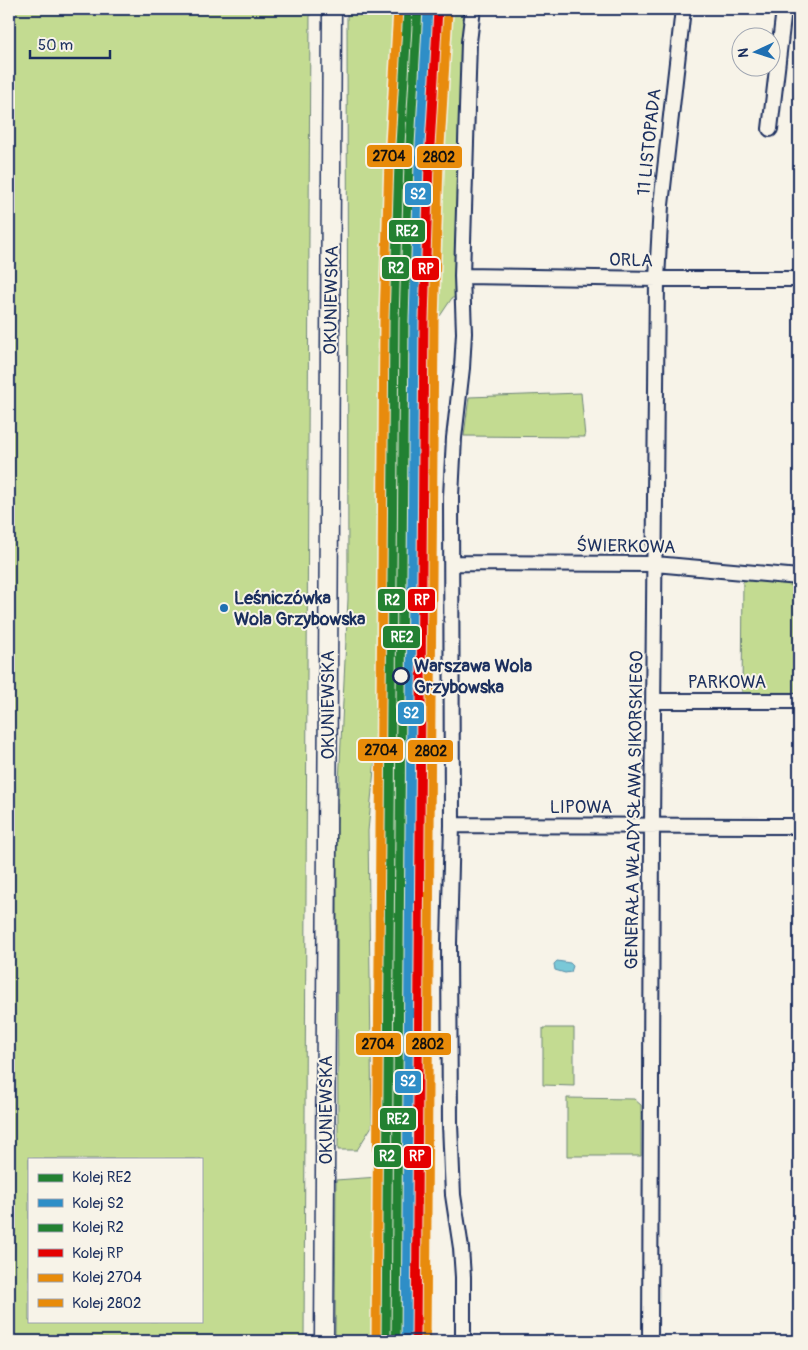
<svg xmlns="http://www.w3.org/2000/svg" width="808" height="1350" font-family="Pangolin,sans-serif">
	<style>
		.built { fill: #e4dde4 }
		.green { fill: #c3db91; stroke: #6f8578; fill-rule: evenodd }
		.water { fill: #7ac8d7; stroke: #548ba7 }
		.lines { fill: none; stroke-linecap: round; stroke-linejoin: round }
		.stream { stroke: #548ba7; stroke-width: 3 }
		.minor-casing { stroke: #1b2f5e; stroke-width: 18 }
		.major-casing { stroke: #1b2f5e; stroke-width: 21 }
		.minor { stroke: #f7f3e8; stroke-width: 14 }
		.major { stroke: #f7f3e8; stroke-width: 18 }
		.rail-1-casing { stroke: #f7f3e8; stroke-width: 12 }
		.rail-2-casing { stroke: #f7f3e8; stroke-width: 12 }
		.rail-3-casing { stroke: #f7f3e8; stroke-width: 12 }
		.rail-4-casing { stroke: #f7f3e8; stroke-width: 12 }
		.rail-5-casing { stroke: #f7f3e8; stroke-width: 12 }
		.rail-6-casing { stroke: #f7f3e8; stroke-width: 12 }
		.rail-1 { stroke: #238132; stroke-width: 9 }
		.rail-2 { stroke: #2e8ec7; stroke-width: 9 }
		.rail-3 { stroke: #238132; stroke-width: 9 }
		.rail-4 { stroke: #e50000; stroke-width: 9 }
		.rail-5 { stroke: #e88b09; stroke-width: 9 }
		.rail-6 { stroke: #e88b09; stroke-width: 9 }
		.poi-dot { fill: #1f6fb2; stroke: #f7f3e8; stroke-width: 2 }
		.stop-dot { fill: #f7f3e8; stroke: #1b2f5e; stroke-width: 2.5 }
		.labels { text-anchor: middle; stroke-width: 4; stroke-linejoin: round; paint-order: stroke }
		.street-label { font-size: 18px; fill: #1b2f5e; stroke: #f7f3e8 }
		.poi-label { font-size: 18px; font-weight: bold; fill: #1b2f5e; stroke: #f7f3e8; text-anchor: start }
		.stop-label { font-size: 18px; font-weight: bold; fill: #1b2f5e; stroke: #f7f3e8; text-anchor: start }
		.line-badge { stroke: #f7f3e8; stroke-width: 2 }
		.badge-label { font-size: 14px; text-anchor: middle; font-weight: bold; fill: #fff }
		.pale-badge-label { font-size: 14px; text-anchor: middle; font-weight: bold; fill: #111 }
	</style>
	<rect width="100%" height="100%" fill="#f7f3e8"/>
	<filter id="ink" filterUnits="userSpaceOnUse"><feTurbulence type="fractalNoise" baseFrequency=".02" numOctaves="2"/><feDisplacementMap in="SourceGraphic" scale="10" xChannelSelector="R" yChannelSelector="G"/><feConvolveMatrix kernelMatrix="1 2 1 2 8 2 1 2 1" color-interpolation-filters="sRGB"/></filter>
	<g filter="url(#ink)">
		<path class="built" d="M353 9H468L458 298H452L440 316H391Z"/>
		<path class="green" d="M9 9H310L304 1341H9ZM29 1159H201V1321H29Z
			M347 9H407L391 291V617L381 698 368 831 372 1126 357 1150H338L337 824 348 599Z
			M435 9H468L458 298H452L440 316H415V305L420 304 424 182Z
			M581 393 585 437 464 436 469 397Z
			M743 579 799 585V696H742Z
			M543 1028H574V1086L543 1085Z
			M567 1098 634 1099 641 1105V1156H567Z
			M378 1177 377 1190 383 1193V1272L374 1341H335L336 1180Z"/>
		<path class="water" d="M557 961 570 963 573 966 571 972 565 973 555 970 554 964Z"/>
		<g class="lines">
			<path class="stream" d="M427 671 429 322"/>
			<g class="minor-casing">
				<path id="minor" d="M770 129 784 9
					M462 276 657 279H799
					M452 563 655 564 799 577
					M654 701H799
					M452 825 799 826
					M463 1341V1277L461 1248 453 1195 450 1124 449 943 452 825 451 496 454 438 462 368 464 333 462 276 469 42 473 9
					M650 1341 652 826 657 279 661 205 683 9"/>
			</g>
			<g class="major-casing">
				<path id="major" d="M324 1341 332 9"/>
			</g>
			<use href="#minor" class="minor"/>
			<use href="#major" class="major"/>
			<g class="rail-1-casing">
				<path id="rail-1" d="M396 1341 404 320 409 162 418 9"/>
			</g>
			<g class="rail-2-casing">
				<path id="rail-2" d="M406 1341 414 320 419 162 428 10"/>
			</g>
			<g class="rail-3-casing">
				<path id="rail-3" d="M386 1341 394 320 399 162 408 9"/>
			</g>
			<g class="rail-4-casing">
				<path id="rail-4" d="M416 1341 424 320 429 163 438 10"/>
			</g>
			<g class="rail-5-casing">
				<path id="rail-5" d="M376 1341 384 320 389 161 398 9"/>
			</g>
			<g class="rail-6-casing">
				<path id="rail-6" d="M426 1341 434 321 439 163 448 11"/>
			</g>
			<use href="#rail-1" class="rail-1"/>
			<use href="#rail-2" class="rail-2"/>
			<use href="#rail-3" class="rail-3"/>
			<use href="#rail-4" class="rail-4"/>
			<use href="#rail-5" class="rail-5"/>
			<use href="#rail-6" class="rail-6"/>
		</g>
	</g>
	<circle class="poi-dot" cx="224" cy="608" r="5"/>
	<circle class="stop-dot" cx="401" cy="676" r="8"/>
	<g class="labels">
		<g class="street-label">
			<text transform="translate(649 142) rotate(-84)" y="6">11 LISTOPADA</text>
			<text transform="translate(631 260) rotate(1)" y="6">ORLA</text>
			<text transform="translate(331 300) rotate(-89)" y="6">OKUNIEWSKA</text>
			<text transform="translate(626 546) rotate(1)" y="6">ŚWIERKOWA</text>
			<text x="727" y="688">PARKOWA</text>
			<text transform="translate(328 705) rotate(-90)" y="6">OKUNIEWSKA</text>
			<text x="581" y="813">LIPOWA</text>
			<text transform="translate(634 810) rotate(-89)" y="6">GENERAŁA WŁADYSŁAWA SIKORSKIEGO</text>
			<text transform="translate(326 1110) rotate(-90)" y="6">OKUNIEWSKA</text>
		</g>
		<g class="poi-label">
			<text x="234" y="604">Leśniczówka<tspan x="234" dy="21">Wola Grzybowska</tspan></text>
		</g>
		<g class="stop-label">
			<text x="414" y="672">Warszawa Wola<tspan x="414" dy="21">Grzybowska</tspan></text>
		</g>
	</g>
	<g class="line-badge">
		<rect x="366" y="144" width="47" height="24" rx="5" fill="#e88b09"/>
		<rect x="416" y="145" width="47" height="24" rx="5" fill="#e88b09"/>
		<rect x="404" y="182" width="28" height="24" rx="5" fill="#2e8ec7"/>
		<rect x="388" y="219" width="38" height="24" rx="5" fill="#238132"/>
		<rect x="381" y="256" width="29" height="24" rx="5" fill="#238132"/>
		<rect x="411" y="257" width="29" height="24" rx="5" fill="#e50000"/>
		<rect x="377" y="588" width="29" height="24" rx="5" fill="#238132"/>
		<rect x="407" y="588" width="29" height="24" rx="5" fill="#e50000"/>
		<rect x="382" y="625" width="39" height="24" rx="5" fill="#238132"/>
		<rect x="397" y="701" width="28" height="24" rx="5" fill="#2e8ec7"/>
		<rect x="357" y="738" width="47" height="24" rx="5" fill="#e88b09"/>
		<rect x="407" y="739" width="47" height="24" rx="5" fill="#e88b09"/>
		<rect x="355" y="1032" width="47" height="24" rx="5" fill="#e88b09"/>
		<rect x="405" y="1032" width="47" height="24" rx="5" fill="#e88b09"/>
		<rect x="394" y="1070" width="28" height="24" rx="5" fill="#2e8ec7"/>
		<rect x="379" y="1107" width="38" height="24" rx="5" fill="#238132"/>
		<rect x="373" y="1144" width="29" height="24" rx="5" fill="#238132"/>
		<rect x="403" y="1145" width="29" height="24" rx="5" fill="#e50000"/>
	</g>
	<g class="badge-label">
		<text x="418" y="199">S2</text>
		<text x="407" y="236">RE2</text>
		<text x="396" y="273">R2</text>
		<text x="426" y="274">RP</text>
		<text x="392" y="605">R2</text>
		<text x="422" y="605">RP</text>
		<text x="402" y="642">RE2</text>
		<text x="411" y="718">S2</text>
		<text x="408" y="1086">S2</text>
		<text x="398" y="1124">RE2</text>
		<text x="387" y="1161">R2</text>
		<text x="417" y="1161">RP</text>
	</g>
	<g class="pale-badge-label">
		<text x="389" y="161">2704</text>
		<text x="439" y="162">2802</text>
		<text x="381" y="755">2704</text>
		<text x="431" y="756">2802</text>
		<text x="378" y="1049">2704</text>
		<text x="428" y="1049">2802</text>
	</g>
	<rect width="808" height="1350" fill="none" stroke="#f7f3e8" stroke-width="30"/>
	<rect x="15" y="15" width="778" height="1320" fill="none" stroke="#1b2f5e" stroke-width="2" filter="url(#ink)"/>
	<rect x="28" y="1158" width="175" height="165" fill="#f7f3e8" stroke="#9fa5b1"/>
	<rect x="38" y="1174" width="25" height="8" fill="#238132" stroke="#9fa5b1"/>
	<text x="72" y="1182" font-size="15" fill="#1b2f5e">Kolej RE2</text>
	<rect x="38" y="1199" width="25" height="8" fill="#2e8ec7" stroke="#9fa5b1"/>
	<text x="72" y="1208" font-size="15" fill="#1b2f5e">Kolej S2</text>
	<rect x="38" y="1224" width="25" height="8" fill="#238132" stroke="#9fa5b1"/>
	<text x="72" y="1232" font-size="15" fill="#1b2f5e">Kolej R2</text>
	<rect x="38" y="1249" width="25" height="8" fill="#e50000" stroke="#9fa5b1"/>
	<text x="72" y="1258" font-size="15" fill="#1b2f5e">Kolej RP</text>
	<rect x="38" y="1274" width="25" height="8" fill="#e88b09" stroke="#9fa5b1"/>
	<text x="72" y="1282" font-size="15" fill="#1b2f5e">Kolej 2704</text>
	<rect x="38" y="1299" width="25" height="8" fill="#e88b09" stroke="#9fa5b1"/>
	<text x="72" y="1308" font-size="15" fill="#1b2f5e">Kolej 2802</text>
	<g transform="translate(756 52) rotate(266)"><circle r="24" fill="#f7f3e8" stroke="#9fa5b1"/>
	<path d="M0-4L9 19L0 12L-9 19Z" fill="#1f6fb2"/>
	<text y="-8" font-size="14" font-weight="bold" text-anchor="middle" fill="#1b2f5e">N</text>
	</g>
	<path d="M30 50v8h80v-8" fill="none" stroke="#1b2f5e" stroke-width="2.5"/>
	<text x="38" y="50" font-size="15" fill="#1b2f5e" stroke="#f7f3e8" stroke-width="4" paint-order="stroke">50 m</text>
</svg>
